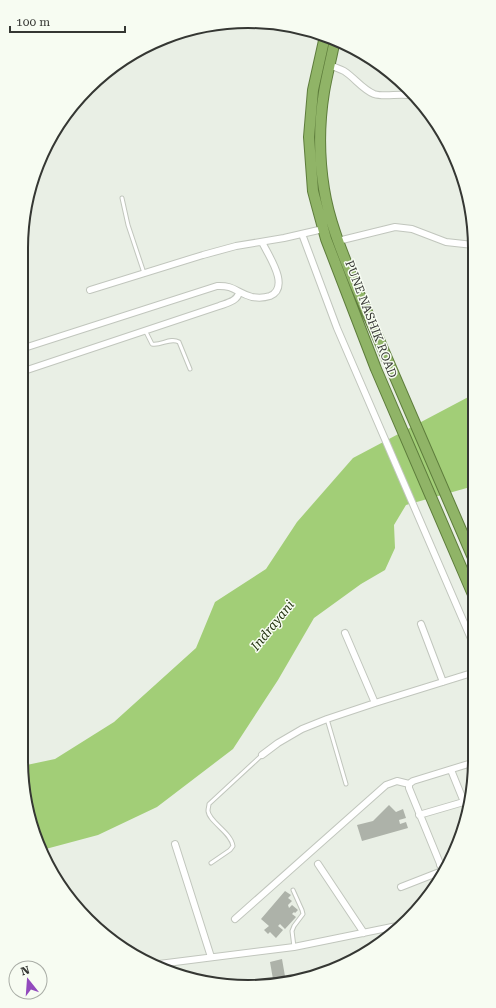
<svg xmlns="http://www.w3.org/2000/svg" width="496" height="1008" font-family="'Roboto Serif',serif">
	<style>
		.water { fill: #a2ce77 }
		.building { fill: #adb2a9 }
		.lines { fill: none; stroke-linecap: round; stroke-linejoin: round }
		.service-casing { stroke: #c1c6bd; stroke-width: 5 }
		.minor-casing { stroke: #c1c6bd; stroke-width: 8 }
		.trunk-casing { stroke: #5e7d3c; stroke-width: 12 }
		.service { stroke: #fff; stroke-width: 3 }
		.minor { stroke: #fff; stroke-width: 6 }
		.trunk { stroke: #90b467; stroke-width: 10 }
		.labels { text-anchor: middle; stroke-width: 3; stroke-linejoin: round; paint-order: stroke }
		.street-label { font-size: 12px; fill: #353733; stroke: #f7fcf2 }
		.water-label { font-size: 13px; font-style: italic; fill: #253612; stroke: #f7fcf2 }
		.rim { fill: none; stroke: #353733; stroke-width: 2 }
	</style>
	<rect width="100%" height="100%" fill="#e9efe5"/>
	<path class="water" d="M474 394V486L406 505 394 525 395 548 385 570 361 584 314 618 278 680 233 749 157 807 98 835 42 850 33 833 22 766 55 759 114 722 196 648 215 602 266 569 297 522 353 458Z"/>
	<path class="building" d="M389 805 396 812 403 809 406 818 399 820 400 824 406 822 408 828 362 841 357 825 373 821Z
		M285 891 291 895 288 898 292 901 288 905 289 908 292 905 298 910 295 913 294 912 292 914 296 917 285 929 280 924 278 926 283 930 276 938 270 932 268 934 264 930 269 926 261 919Z
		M282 959 286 982 274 985 270 962Z"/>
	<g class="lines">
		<g class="service-casing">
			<path id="service" d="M122 198 128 225 144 273
				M145 330 152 344C161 346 170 337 179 342L190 369
				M327 719 346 784
				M211 863 230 850 233 846C231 832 209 822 208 811 208 808 209 806 209 804L262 755
				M293 890 302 910 303 914 294 926 292 931 294 947"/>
		</g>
		<g class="minor-casing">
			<path id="minor" d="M157 41 168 37
				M330 65C334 67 340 69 344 71 355 78 362 89 374 94 386 98 401 92 414 96
				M302 234 337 328 475 648
				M338 241 395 227 412 229 446 242 473 245
				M90 290 203 255 236 246 284 238 323 229
				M21 349 217 286C234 285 237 293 252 297 258 298 264 298 270 296 291 287 268 255 262 242
				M21 372 219 306C227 303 238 301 239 292
				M421 624 443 682
				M345 633 375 703
				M262 755 278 743 302 729 327 719 375 703 475 672
				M451 770 464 802
				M419 815 467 801
				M175 844 211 957
				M318 864 364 933
				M440 865 448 862
				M443 871 409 788V784L413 781 475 762
				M401 887 442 871
				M235 919 386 785 397 781 409 784
				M159 964 294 947 397 926"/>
		</g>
		<g class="trunk-casing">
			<path id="trunk" d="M325 36 313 90 309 137 313 191 317 206 326 239 376 369 474 597
				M335 39C332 56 327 74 324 92 319 123 319 158 324 189 329 221 342 252 354 282L474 560"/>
		</g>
		<use href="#service" class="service"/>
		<use href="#minor" class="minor"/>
		<use href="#trunk" class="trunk"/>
	</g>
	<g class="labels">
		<g class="street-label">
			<text transform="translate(371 319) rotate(69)" y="4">PUNE NASHIK ROAD</text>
		</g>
		<g class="water-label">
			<text transform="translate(272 625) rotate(-51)" y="5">Indrayani</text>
		</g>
	</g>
	<path d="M0 0H496V1008H0ZM248 28H248A220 220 0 0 1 468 248V760A220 220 0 0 1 248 980H248A220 220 0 0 1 28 760V248A220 220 0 0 1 248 28Z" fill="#f7fcf2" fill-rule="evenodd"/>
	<path class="rim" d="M248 28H248A220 220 0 0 1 468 248V760A220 220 0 0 1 248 980H248A220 220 0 0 1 28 760V248A220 220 0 0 1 248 28Z"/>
	<g transform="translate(28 980) rotate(343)"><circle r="19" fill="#f7fcf2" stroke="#a9ada6"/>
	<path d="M0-3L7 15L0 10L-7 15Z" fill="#924abd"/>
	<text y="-6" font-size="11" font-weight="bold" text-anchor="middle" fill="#353733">N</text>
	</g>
	<path d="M10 26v6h115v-6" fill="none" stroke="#353733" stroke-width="2"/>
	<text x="16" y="26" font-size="12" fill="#353733" stroke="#f7fcf2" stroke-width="3" paint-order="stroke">100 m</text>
</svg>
